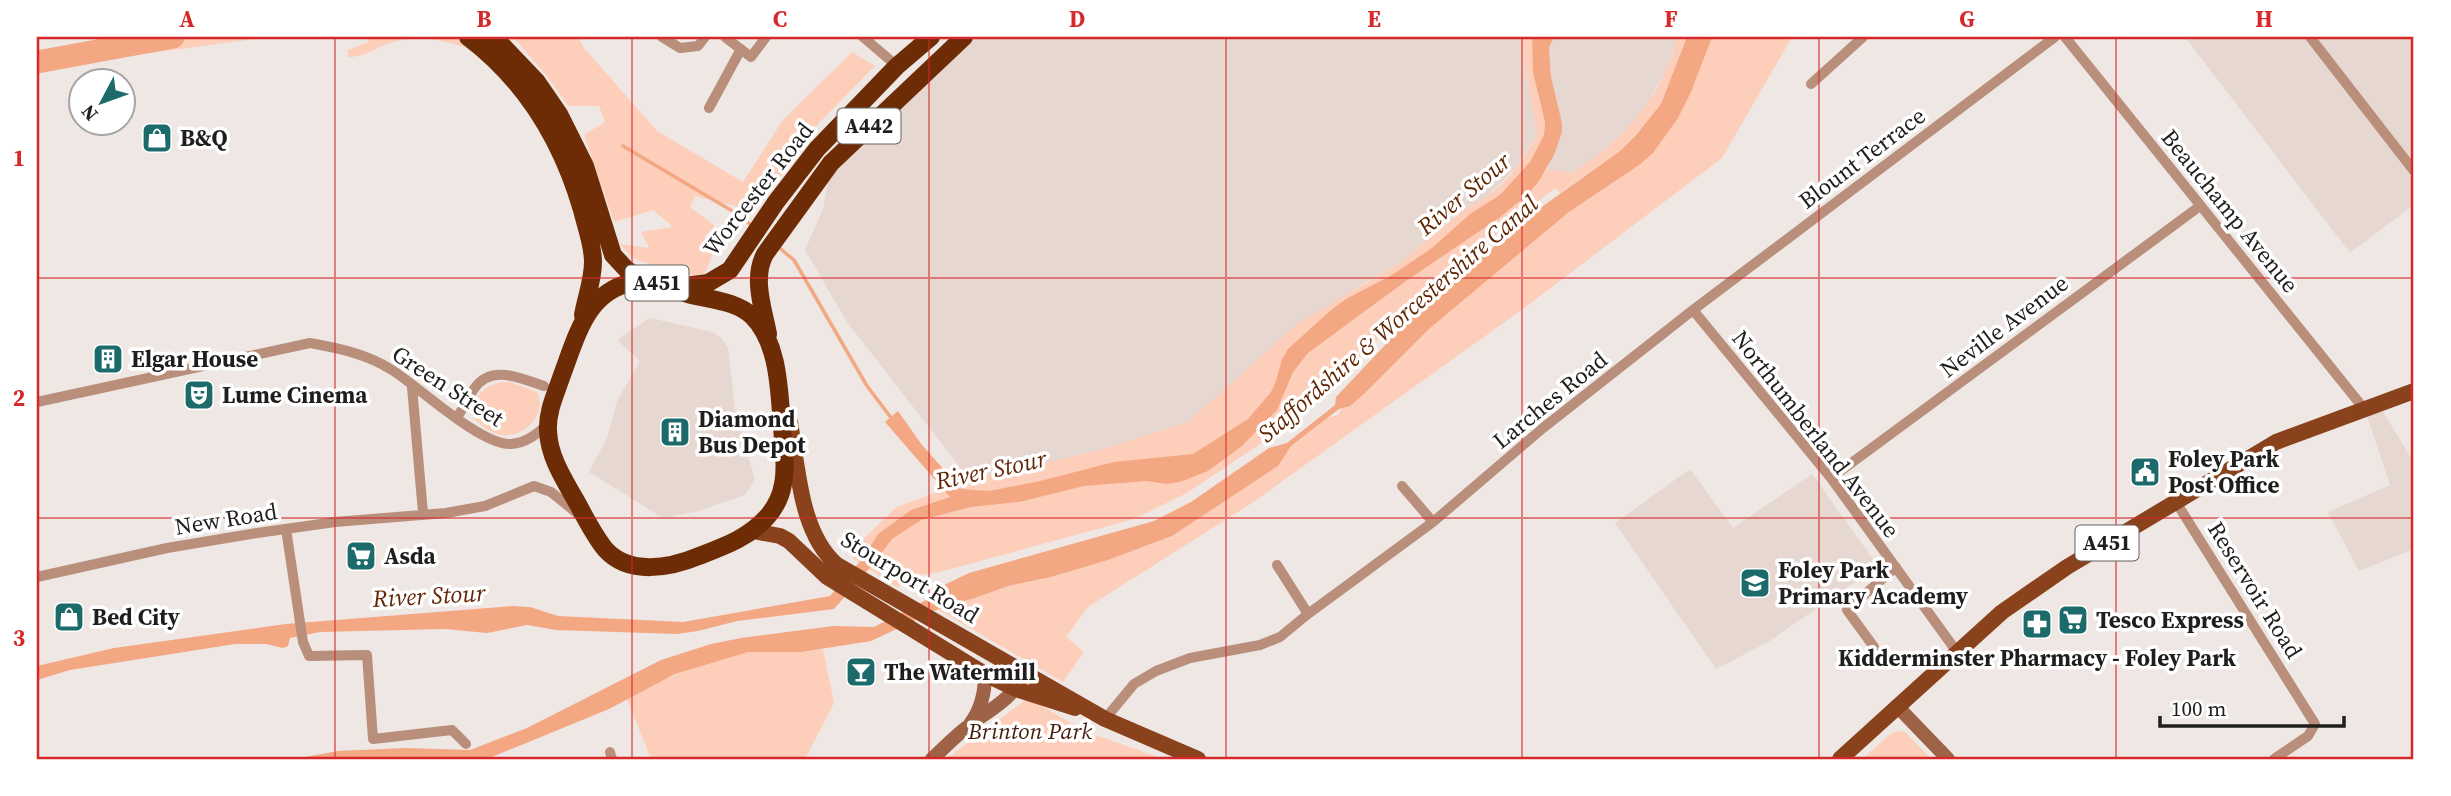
<svg xmlns="http://www.w3.org/2000/svg" width="2451" height="796" font-family="'Source Serif 4',serif">
	<style>
		.built { fill: #e6d7d1 }
		.green { fill: #fdcfba }
		.water { fill: #f4a783 }
		.lines { fill: none; stroke-linecap: round; stroke-linejoin: round }
		.stream { stroke: #f4a783; stroke-width: 3.5 }
		.river { stroke: #f4a783; stroke-width: 23 }
		.street { stroke: #b98f7c; stroke-width: 10 }
		.secondary { stroke: #9e6347; stroke-width: 14 }
		.primary { stroke: #8a421c; stroke-width: 16 }
		.highway { stroke: #6d2c05; stroke-width: 18 }
		.grid { fill: none; stroke: #d62828; stroke-width: 2; stroke-opacity: 0.55 }
		.labels { text-anchor: middle; stroke-width: 7; stroke-linejoin: round; paint-order: stroke }
		.shield { fill: #fff; stroke: #636261; stroke-width: 2 }
		.shield-label { font-size: 21px; font-weight: bold; fill: #201e1d }
		.poi-label { font-size: 23px; font-weight: bold; fill: #201e1d; stroke: #fff; text-anchor: start }
		.street-label { font-size: 23px; fill: #201e1d; stroke: #fff }
		.park-label { font-size: 23px; font-style: italic; fill: #431e0b; stroke: #fff }
		.water-label { font-size: 24px; font-style: italic; fill: #612603; stroke: #fff }
		.neatline { fill: none; stroke: #d62828; stroke-width: 2.5 }
		.grid-label { font-size: 23px; text-anchor: middle; font-weight: bold; fill: #d62828 }
	</style>
	<rect width="100%" height="100%" fill="#eee7e4"/>
	<path class="built" d="M964 37H1520L1537 135 1516 168 1483 201 1469 206 1398 264 1362 284 1225 391 1188 422 1100 450 970 480 847 322 805 250 823 209 831 163Z
		M1554 37H1677L1667 69 1640 116 1594 159 1571 173 1547 169 1562 132V123L1551 77 1549 48Z
		M2185 37H2414V205L2350 253Z
		M650 318 712 332 720 337 728 347 735 409 755 480 745 495 698 511 663 518 589 472 608 436 617 401 640 361 617 340Z
		M2379 405 2414 463V549L2359 571 2328 512 2390 485 2365 410Z
		M1690 469 1733 528 1812 474 1878 566 1768 642 1716 669 1615 523Z"/>
	<path class="green" d="M95 37H269L106 59Z
		M366 37H455L465 44 464 47C438 38 410 35 384 45 370 51 363 57 348 57V50L368 42Z
		M513 37H578L584 48 657 131 743 182 783 120 852 52 875 66 818 124 767 196 757 191 742 208 695 196 690 207 715 226 704 237 715 249 705 273 695 276 648 264 631 257 620 244 649 248 641 232 673 227 653 210 614 222 584 135 605 122 599 106H568L547 76Z
		M1520 37H1532L1533 73 1545 122 1544 135 1530 162 1542 175 1547 169 1572 173C1614 146 1650 111 1669 63 1673 55 1674 45 1677 37H1687L1668 89 1661 104 1648 121 1620 151 1560 193 1555 188 1438 280 1397 318 1335 386 1284 422 1272 436 1187 493 1134 519 940 572 908 577 898 588 852 558 864 538 897 507 970 480 1100 450 1188 422 1298 323 1398 264 1469 206C1499 195 1522 163 1537 135Z
		M1698 37H1792L1722 158 1523 309 1252 503 1088 607 1066 637 1084 652 1063 682 937 609 1008 586 1051 577 1108 560 1172 536 1278 466 1291 446 1327 418 1338 415 1341 409 1364 394 1429 329 1569 212 1624 175Z
		M510 382 537 392C548 415 523 439 500 435 491 433 482 426 475 420 466 398 490 380 510 382Z
		M823 649 834 703 805 759H651L627 699C664 678 705 660 747 652 772 647 798 652 823 649Z
		M1028 698 1085 731 1163 759H946Z
		M1897 731 1905 732 1931 759H1863L1889 735Z"/>
	<path class="water" d="M1532 37H1554L1549 48 1551 77 1562 123V132L1554 155 1539 181 1527 195 1499 218 1406 281 1308 353 1293 372 1277 410 1242 446 1208 471 1180 482 1167 484 1147 481 1084 486 1019 502 971 507 921 520 892 539 874 563 834 609 737 621 698 631 677 634 556 630 527 625 487 633 445 629 320 632 290 638 288 646 283 648 266 644H235L70 670 37 680V666L114 648 286 624 512 606 530 607 558 616 683 622 830 596 863 558 878 534 911 510 950 497 885 422 898 411 922 445 961 489 989 491 1040 481 1114 462 1193 454 1248 419 1271 392 1276 381 1282 359 1288 349 1331 310 1346 299 1392 275 1432 248 1470 214 1500 195 1530 162 1544 135 1545 122 1533 73Z
		M1687 37H1712L1691 92 1678 118 1653 153 1639 165 1569 212 1429 329 1364 394 1350 406 1339 409 1291 446 1278 466 1172 536 1108 560 1051 577 1008 586 975 598 943 607 871 641 801 652H748L675 674 609 709 487 759H294L338 751 405 748 470 750 527 728 661 660 711 644 741 638 833 626 874 627 928 599 942 586 969 573 1154 521 1191 502 1269 448 1287 443 1335 405 1336 397 1421 307 1543 206 1620 151 1636 135 1661 104Z"/>
	<g class="lines">
		<path class="stream" d="M623 146 739 215 752 226
			M777 246 794 260 867 386 892 419"/>
		<path class="river" d="M37 62 173 37"/>
		<path class="street" d="M662 37 680 48 698 46 705 37
			M725 37 751 57 766 37
			M863 37 897 66
			M2065 37 2365 410
			M2310 37 2414 171
			M1811 84 1863 37
			M709 108 741 49
			M1693 310 1831 478 1957 652
			M412 387 423 513
			M37 402 310 343C338 348 367 354 392 370 418 386 481 446 511 444 526 443 537 434 548 424
			M457 417C464 408 468 398 474 389 491 363 522 379 544 386
			M1831 478 2200 206
			M1402 486 1433 522
			M2176 502 2315 724 2308 736 2274 759
			M286 529 303 642 309 656 367 655 373 739 452 730 466 744
			M1277 565 1308 614
			M37 577 167 548 257 533 335 522 446 513 485 506 534 486 551 492 578 514
			M1874 647 1847 610 1896 567
			M1105 719 1134 684 1156 671 1190 658 1260 645 1280 637 1308 614 1433 522 1543 428 1693 310 2055 37
			M610 752 612 759"/>
		<path class="secondary" d="M1897 706 1948 759
			M970 724C981 710 985 692 985 674
			M932 759C944 748 956 735 970 725 996 705 1008 703 1026 672"/>
		<path class="primary" d="M784 412 790 422C798 468 800 533 837 565L1105 719 1198 759
			M753 531 780 536 789 541 827 577 985 674 1016 689 1075 708
			M1840 759 2002 612 2067 567 2276 442 2414 391"/>
		<path class="highway" d="M468 37C526 81 562 141 582 210 586 227 593 244 593 262 593 280 586 298 583 315
			M494 37 537 82 559 114 585 166 613 255 626 269 642 281
			M642 281C659 282 672 290 688 294 709 300 735 300 752 316 779 343 779 390 782 426 783 445 787 465 783 484 781 496 775 508 767 517 748 538 725 546 699 556 670 568 629 576 605 549 593 534 584 515 575 499 563 478 549 456 548 431 547 411 556 393 562 375 578 332 589 285 642 281Z
			M678 287 708 283 730 270 776 202 817 149 897 66 931 37
			M768 334C763 308 752 278 765 254L831 163 964 37"/>
	</g>
	<path class="grid" d="M335 37V759M632 37V759M929 37V759M1226 37V759M1522 37V759M1819 37V759M2116 37V759M37 278H2414M37 518H2414"/>
	<defs>
		<g id="shop-square" transform="scale(1.575)"><rect x="-9" y="-9" width="18" height="18" rx="4" fill="#1d6a6b" stroke="#fff"/><path d="M-5-2.5h2.3a2.7 3.5 0 0 1 5.4 0H5L5.5 6h-11ZM-1.5-2.5h3a1.5 2.3 0 0 0-3 0Z" fill="#fff"/></g>
		<g id="building-square" transform="scale(1.575)"><rect x="-9" y="-9" width="18" height="18" rx="4" fill="#1d6a6b" stroke="#fff"/><path d="M-4-6H4V6H1V3H-1V6H-4ZM-2.5-4.3h1.7v1.8h-1.7ZM.8-4.3h1.7v1.8H.8ZM-2.5-1h1.7V.8h-1.7ZM.8-1h1.7V.8H.8Z" fill="#fff"/></g>
		<g id="theatre-square" transform="scale(1.575)"><rect x="-9" y="-9" width="18" height="18" rx="4" fill="#1d6a6b" stroke="#fff"/><path d="M-5-5.5Q0-4 5-5.5V0Q5 5 0 6Q-5 5-5 0ZM-3.3-2.5H-1v1.5H-3.3ZM1-2.5H3.3v1.5H1ZM-2.8 1Q0 5.5 2.8 1Z" fill="#fff"/></g>
		<g id="civic-square" transform="scale(1.575)"><rect x="-9" y="-9" width="18" height="18" rx="4" fill="#1d6a6b" stroke="#fff"/><path d="M-.6-6.5H3V-4.5H.6V-3L4-1V1h2V6H-6V1h2V-1L-.6-3ZM-1.2 2.5V6h2.4V2.5Z" fill="#fff"/></g>
		<g id="supermarket-square" transform="scale(1.575)"><rect x="-9" y="-9" width="18" height="18" rx="4" fill="#1d6a6b" stroke="#fff"/><path d="M-6-5.5h2.5l.6 2H6L4.5 2H-2.5L-4.4-4H-6ZM-1.5 3.2a1.3 1.3 0 1 0 .1 0ZM3 3.2a1.3 1.3 0 1 0 .1 0Z" fill="#fff"/></g>
		<g id="school-square" transform="scale(1.575)"><rect x="-9" y="-9" width="18" height="18" rx="4" fill="#1d6a6b" stroke="#fff"/><path d="M0-5L7-2L0 1L-7-2ZM-4 1L0 2.5L4 1V4Q0 6-4 4Z" fill="#fff"/></g>
		<g id="pharmacy-square" transform="scale(1.575)"><rect x="-9" y="-9" width="18" height="18" rx="4" fill="#1d6a6b" stroke="#fff"/><path d="M-2-6h4v4h4v4h-4v4h-4v-4h-4v-4h4Z" fill="#fff"/></g>
		<g id="bar-square" transform="scale(1.575)"><rect x="-9" y="-9" width="18" height="18" rx="4" fill="#1d6a6b" stroke="#fff"/><path d="M-6-5H6L.8 .8V4.5H3.5V6h-7V4.5H-.8V.8Z" fill="#fff"/></g>
	</defs>
	<g fill-rule="evenodd">
		<use href="#shop-square" x="157" y="138"/>
		<use href="#building-square" x="108" y="359"/>
		<use href="#theatre-square" x="199" y="395"/>
		<use href="#building-square" x="675" y="432"/>
		<use href="#civic-square" x="2145" y="472"/>
		<use href="#supermarket-square" x="361" y="556"/>
		<use href="#school-square" x="1755" y="583"/>
		<use href="#shop-square" x="69" y="617"/>
		<use href="#supermarket-square" x="2073" y="620"/>
		<use href="#pharmacy-square" x="2037" y="624"/>
		<use href="#bar-square" x="861" y="672"/>
	</g>
	<g class="labels">
		<g class="shield">
			<rect x="837.5" y="108.5" width="63" height="35" rx="5"/>
			<rect x="625.5" y="265.5" width="63" height="35" rx="5"/>
			<rect x="2075.5" y="525.5" width="63" height="35" rx="5"/>
		</g>
		<g class="shield-label">
			<text x="869" y="133">A442</text>
			<text x="657" y="290">A451</text>
			<text x="2107" y="550">A451</text>
		</g>
		<g class="poi-label">
			<text x="180" y="146">B&amp;Q</text>
			<text x="131" y="367">Elgar House</text>
			<text x="222" y="403">Lume Cinema</text>
			<text x="698" y="427">Diamond<tspan x="698" dy="26">Bus Depot</tspan></text>
			<text x="2168" y="467">Foley Park<tspan x="2168" dy="26">Post Office</tspan></text>
			<text x="384" y="564">Asda</text>
			<text x="1778" y="578">Foley Park<tspan x="1778" dy="26">Primary Academy</tspan></text>
			<text x="92" y="625">Bed City</text>
			<text x="2096" y="628">Tesco Express</text>
			<text x="2037" y="666" text-anchor="middle">Kidderminster Pharmacy - Foley Park</text>
			<text x="884" y="680">The Watermill</text>
		</g>
		<g class="street-label">
			<text transform="translate(1862 158) rotate(-37)" y="8">Blount Terrace</text>
			<text transform="translate(758 189) rotate(-52)" y="8">Worcester Road</text>
			<text transform="translate(2230 211) rotate(51)" y="8">Beauchamp Avenue</text>
			<text transform="translate(2004 326) rotate(-37)" y="8">Neville Avenue</text>
			<text transform="translate(448 386) rotate(33)" y="8">Green Street</text>
			<text transform="translate(1550 400) rotate(-39)" y="8">Larches Road</text>
			<text transform="translate(1816 434) rotate(52)" y="8">Northumberland Avenue</text>
			<text transform="translate(226 519) rotate(-9)" y="8">New Road</text>
			<text transform="translate(910 577) rotate(31)" y="8">Stourport Road</text>
			<text transform="translate(2255 590) rotate(58)" y="8">Reservoir Road</text>
		</g>
		<g class="park-label">
			<text x="1030" y="739">Brinton Park</text>
		</g>
		<g class="water-label">
			<text transform="translate(1464 194) rotate(-40)" y="8">River Stour</text>
			<text transform="translate(1398 319) rotate(-41)" y="8">Staffordshire &amp; Worcestershire Canal</text>
			<text transform="translate(991 470) rotate(-12)" y="8">River Stour</text>
			<text transform="translate(429 596) rotate(-3)" y="8">River Stour</text>
		</g>
	</g>
	<rect width="2451" height="796" fill="none" stroke="#ffffff" stroke-width="77"/>
	<g transform="translate(102 102) rotate(229)"><circle r="33" fill="#ffffff" stroke="#a6a5a5" stroke-width="2"/>
	<path d="M0-5L12 26L0 18L-12 26Z" fill="#1d6a6b"/>
	<text y="-10" font-size="19" font-weight="bold" text-anchor="middle" fill="#201e1d">N</text>
	</g>
	<path d="M2160 716v10h184v-10" fill="none" stroke="#201e1d" stroke-width="3.5"/>
	<text x="2171" y="716" font-size="21" fill="#201e1d" stroke="#ffffff" stroke-width="5" paint-order="stroke">100 m</text>
	<rect x="38" y="38" width="2374" height="720" class="neatline"/>
	<g class="grid-label">
		<text x="187" y="27">A</text>
		<text x="484" y="27">B</text>
		<text x="780" y="27">C</text>
		<text x="1077" y="27">D</text>
		<text x="1374" y="27">E</text>
		<text x="1671" y="27">F</text>
		<text x="1967" y="27">G</text>
		<text x="2264" y="27">H</text>
		<text x="19" y="166">1</text>
		<text x="19" y="406">2</text>
		<text x="19" y="646">3</text>
	</g>
</svg>
